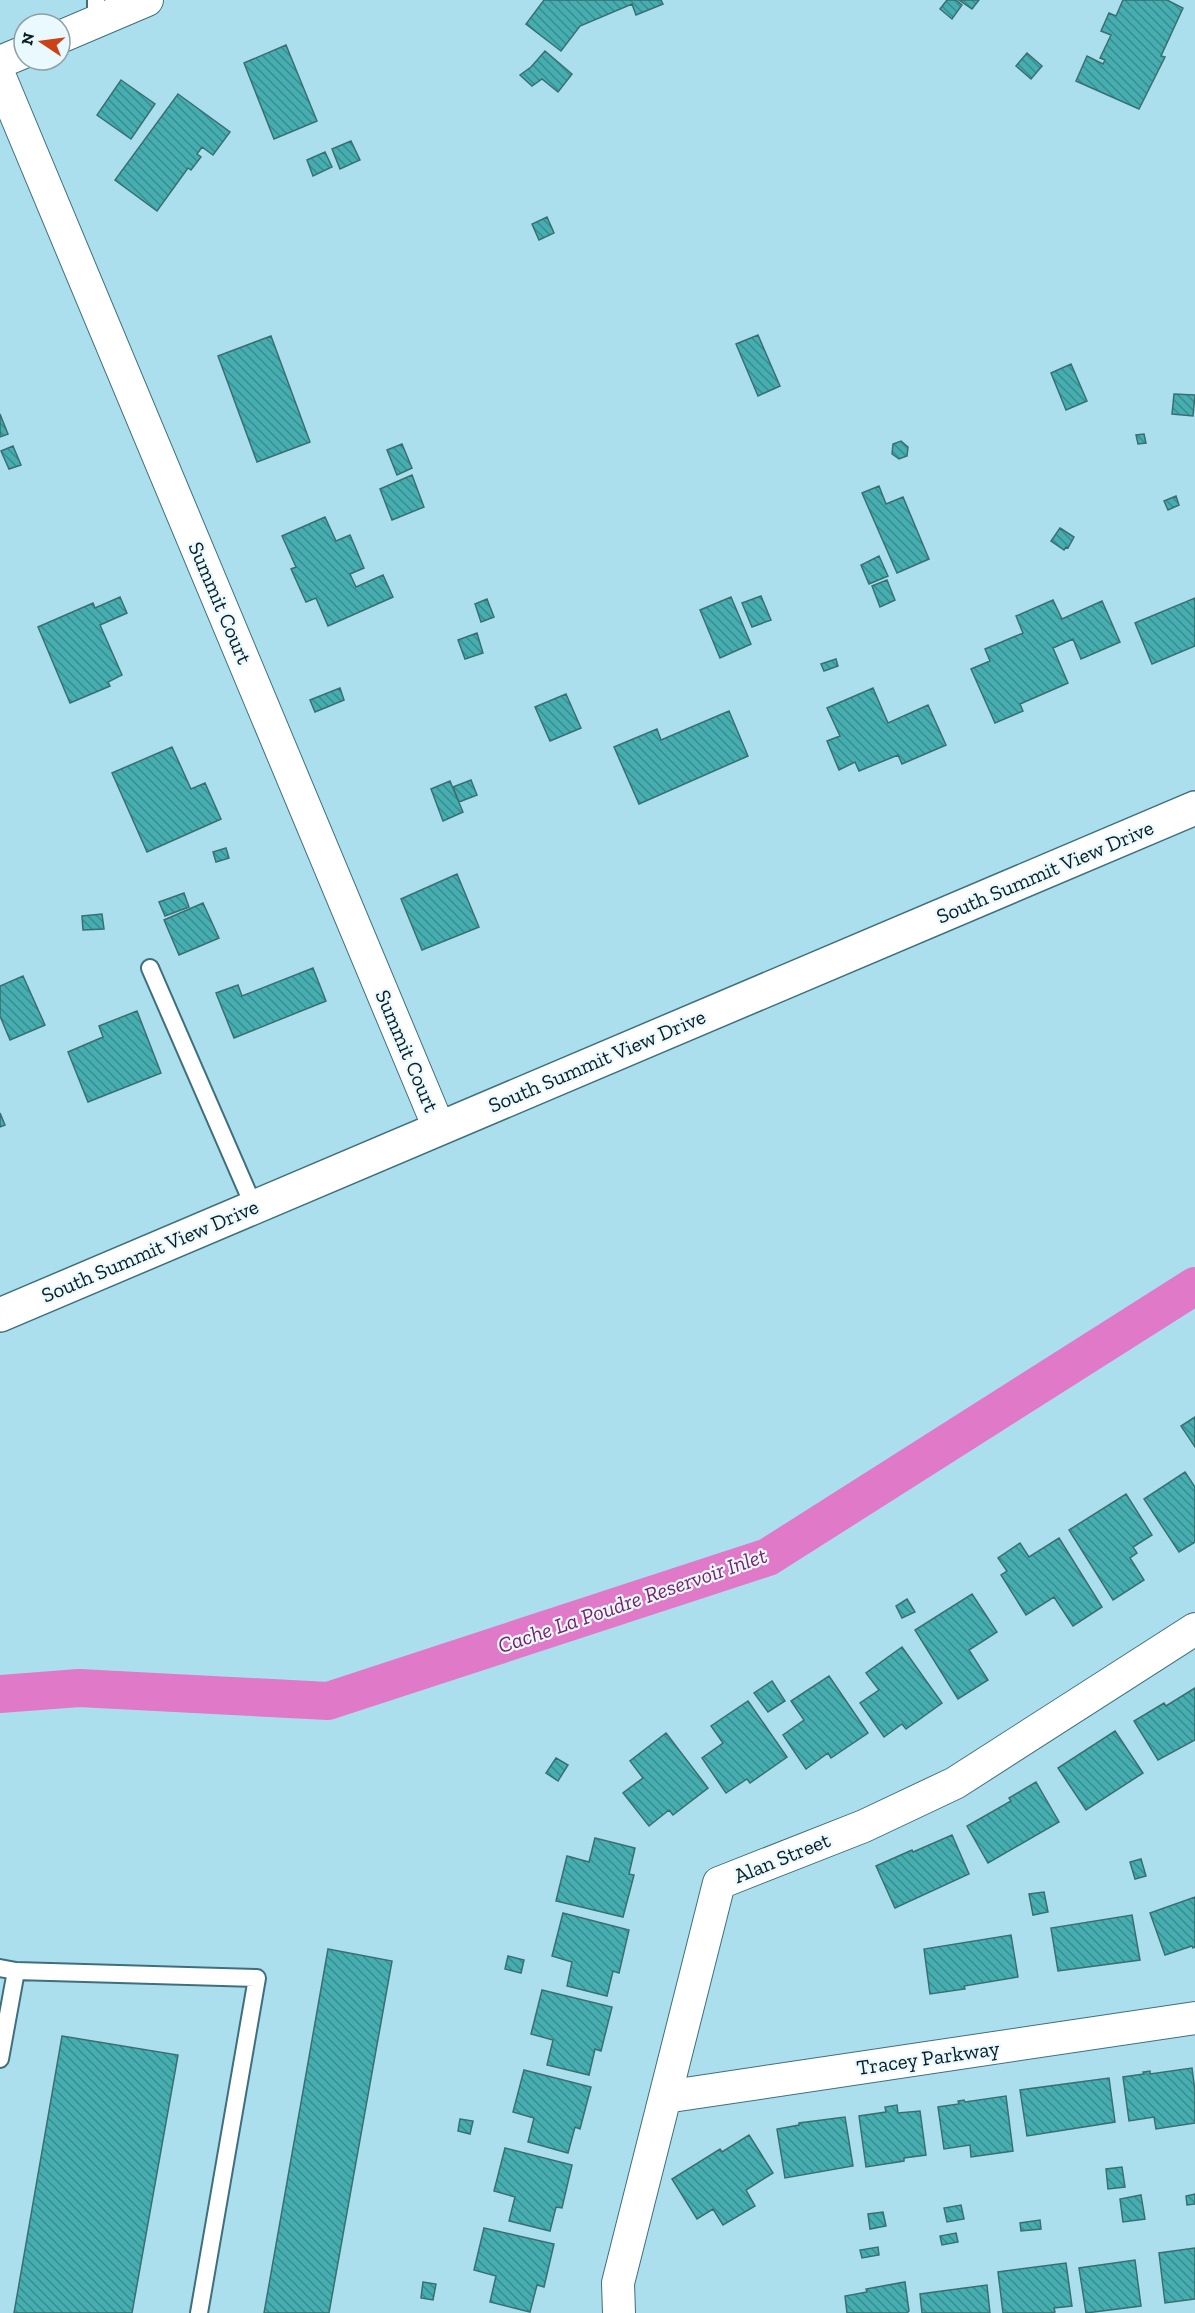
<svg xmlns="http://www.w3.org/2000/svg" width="1195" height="2313" font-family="'Zilla Slab',serif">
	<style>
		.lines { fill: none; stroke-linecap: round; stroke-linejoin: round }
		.canal { stroke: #e079c7; stroke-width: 38 }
		.building { fill: url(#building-back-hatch); stroke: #3a6f70; stroke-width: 1.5 }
		.service-casing { stroke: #3f6f7c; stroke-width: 20 }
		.minor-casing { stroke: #3f6f7c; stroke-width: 34 }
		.tertiary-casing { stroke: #3f6f7c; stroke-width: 36 }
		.service { stroke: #fff; stroke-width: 16 }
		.minor { stroke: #fff; stroke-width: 32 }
		.tertiary { stroke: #fff; stroke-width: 33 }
		.labels { text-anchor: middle; stroke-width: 4.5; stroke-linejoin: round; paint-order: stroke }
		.street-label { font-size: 21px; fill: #091e23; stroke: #eaf9fe }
		.water-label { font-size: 22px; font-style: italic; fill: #7a1e68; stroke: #eaf9fe }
	</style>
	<defs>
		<pattern id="building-back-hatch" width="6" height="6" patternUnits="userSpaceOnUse" patternTransform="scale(1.5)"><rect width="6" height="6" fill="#46aeb0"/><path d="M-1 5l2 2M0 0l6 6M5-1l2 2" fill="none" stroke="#398d8f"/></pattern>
	</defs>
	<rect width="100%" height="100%" fill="#acdfee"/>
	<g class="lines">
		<path class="canal" d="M0 1694 79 1688 328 1701 768 1557 1195 1286"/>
	</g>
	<path class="building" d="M544 0H661L663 4 636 15 632 4 580 26 561 51 526 24Z
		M947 0H956L962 5 952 19 940 9Z
		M959 0H979L972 9Z
		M1123 0H1167L1183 8 1161 56 1165 57 1139 109 1076 81 1087 56 1103 64 1105 60 1100 58 1111 35 1101 31 1109 13 1116 16Z
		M286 45 317 121 274 139 244 63Z
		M545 51 572 74 558 92 542 79 532 86 520 75 531 67Z
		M1027 53 1042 66 1031 79 1016 66Z
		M121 80 155 104 131 139 97 115Z
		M178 94 230 132 213 155 202 147 197 154 201 157 191 170 188 168 157 211 115 180Z
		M351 141 360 160 340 169 332 149Z
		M325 152 332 167 313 176 307 160Z
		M547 217 554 233 539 240 532 224Z
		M758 335 780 386 758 396 736 344Z
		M271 336 310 442 257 462 218 356Z
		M1071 364 1087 401 1066 410 1051 373Z
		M1174 394 1195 395 1193 416 1172 414Z
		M0 414 8 434 0 437Z
		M1144 434 1146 443 1138 444 1136 435Z
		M901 441 908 447 907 456 899 459 892 454 893 444Z
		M402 444 412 468 397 475 387 450Z
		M13 446 21 465 9 469 1 451Z
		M412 475 424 507 392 520 380 489Z
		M879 486 886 504 903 497 929 559 897 573 862 493Z
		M1176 496 1179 505 1168 510 1164 501Z
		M325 517 336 541 350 535 364 568 350 574 356 587 383 575 393 597 328 626 316 598 306 602 291 569 296 567 282 536Z
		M1060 528 1074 537 1068 548 1066 547 1064 550 1051 541Z
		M879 556 888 576 869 584 861 565Z
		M887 580 895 600 880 607 872 586Z
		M761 596 771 620 752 627 742 603Z
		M120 597 127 613 100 625 122 675 108 682 110 686 70 703 38 627 93 603 95 608Z
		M731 597 751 644 720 658 700 610Z
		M1195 598V646L1152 664 1135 623Z
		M487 599 494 617 481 622 475 604Z
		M1053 600 1062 619 1102 601 1120 642 1081 659 1073 639 1053 648 1068 683 1020 704 1023 711 995 723 971 669 990 661 985 649 1023 633 1016 616Z
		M477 633 483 653 465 659 458 640Z
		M836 659 838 666 824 671 821 664Z
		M340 688 344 700 315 712 310 700Z
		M873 688 888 723 928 705 946 745 902 764 898 755 859 771 855 762 839 770 827 741 840 736 827 708Z
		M566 694 581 728 550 741 535 707Z
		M729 711 748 756 639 804 614 747 657 729 661 740Z
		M172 747 191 789 205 783 221 819 147 852 112 773Z
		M471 780 477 795 459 802 453 787Z
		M450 781 463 812 443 821 431 789Z
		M226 848 229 858 216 862 213 852Z
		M457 874 479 927 422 950 401 899Z
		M184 893 189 907 165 916 159 902Z
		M203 903 219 938 179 955 164 920Z
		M102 914 104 929 83 930 82 916Z
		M313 968 326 1001 234 1038 216 993 238 985 242 996Z
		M23 976 45 1025 10 1040 0 1016V986Z
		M137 1011 161 1073 88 1102 68 1052 103 1037 99 1026Z
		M0 1113 5 1125 0 1127Z
		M1195 1417V1447L1181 1426Z
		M1185 1472 1195 1487V1542L1179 1552 1144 1499Z
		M1126 1494 1152 1535 1133 1547 1137 1553 1130 1558 1144 1580 1113 1600 1069 1530Z
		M1059 1538 1102 1607 1073 1626 1054 1597 1026 1615 1001 1575 1007 1571 998 1558 1020 1543 1029 1557Z
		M972 1594 997 1632 969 1650 988 1680 958 1699 915 1630Z
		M907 1599 915 1612 902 1618 896 1606Z
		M902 1647 942 1703 906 1729 902 1724 884 1737 860 1703 879 1690 866 1673Z
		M829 1676 868 1733 831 1758 828 1753 806 1769 783 1735 804 1720 791 1701Z
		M772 1681 785 1701 768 1712 754 1693Z
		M1195 1688V1740L1158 1760 1134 1721 1164 1703 1166 1706Z
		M748 1701 787 1757 750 1783 747 1779 726 1793 702 1758 723 1743 711 1726Z
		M1115 1731 1143 1773 1086 1810 1058 1768Z
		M666 1733 708 1788 673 1815 669 1810 649 1826 623 1793 643 1778 630 1761Z
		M556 1758 568 1765 558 1781 546 1773Z
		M1036 1782 1059 1822 988 1863 967 1826 1011 1801 1009 1798Z
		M952 1835 969 1874 895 1908 876 1866 912 1850 913 1852Z
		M595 1838 635 1848 629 1874 634 1875 623 1917 556 1901 567 1856 589 1862Z
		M1141 1859 1146 1876 1135 1879 1130 1862Z
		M1044 1892 1048 1912 1033 1915 1029 1894Z
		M1195 1897V1947L1193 1948 1192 1946 1165 1955 1150 1913Z
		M563 1913 629 1930 619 1973 613 1971 607 1996 567 1986 572 1962 552 1956Z
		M1132 1915 1140 1960 1058 1971 1051 1928Z
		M1011 1935 1018 1977 964 1986 965 1989 930 1994 924 1949Z
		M328 1949 392 1961 329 2313H264Z
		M508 1956 524 1960 521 1973 505 1969Z
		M542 1990 612 2007 601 2051 595 2049 589 2075 547 2065 553 2040 531 2034Z
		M62 2036 178 2055 132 2313H14Z
		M1192 2068 1195 2091V2123L1156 2129 1154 2117 1129 2121 1123 2077 1144 2074 1143 2072 1150 2071V2074Z
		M524 2070 591 2087 580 2129 575 2127 568 2153 528 2142 534 2118 513 2112Z
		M1109 2078 1115 2122 1027 2136 1020 2090Z
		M1006 2096 1013 2151 971 2157 970 2145 944 2149 938 2107 959 2104 958 2101 964 2100 965 2102Z
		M897 2105 898 2113 920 2111 926 2155 904 2158V2161L866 2167 859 2116 886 2112 885 2107Z
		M845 2117 853 2166 785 2178 777 2129 799 2125V2123Z
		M460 2119 473 2121 470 2134 458 2131Z
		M749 2135 773 2173 746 2190 755 2206 723 2225 713 2209 697 2219 672 2179 720 2149 722 2152Z
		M505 2148 572 2165 562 2208 556 2207 550 2231 509 2221 515 2197 494 2191Z
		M1122 2167 1125 2187 1108 2189 1106 2169Z
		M1195 2194V2204L1187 2205 1186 2196Z
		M1141 2195 1145 2219 1123 2222 1120 2199Z
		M961 2205 964 2219 947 2222 944 2208Z
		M883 2212 886 2226 870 2229 868 2214Z
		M1040 2220 1041 2229 1021 2231 1020 2223Z
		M484 2228 554 2244 544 2287 537 2285 530 2312 490 2302 496 2276 474 2270Z
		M956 2233 958 2242 942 2245 940 2236Z
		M878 2247 879 2255 862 2258 860 2250Z
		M1195 2248V2299L1165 2303 1159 2253Z
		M1135 2260 1141 2306 1086 2313 1079 2268Z
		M1066 2263 1072 2306 1054 2308 1055 2312 1051 2313H1003L998 2272Z
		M423 2282 436 2284 433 2300 421 2298Z
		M905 2282 909 2311 907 2313H847L845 2296 867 2292 866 2289Z
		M987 2285 990 2313H922L920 2294Z"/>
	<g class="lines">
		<g class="service-casing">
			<path id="service" d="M96 0V22
				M150 968 254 1207
				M0 1968 16 1971 257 1978 199 2313
				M0 2059 16 1971"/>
		</g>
		<g class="minor-casing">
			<path id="minor" d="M60 37 147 0
				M0 62 24 52
				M0 77 439 1128
				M665 2097 1195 2018
				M619 2313 618 2283 719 1883 864 1826 955 1783 1195 1629"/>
		</g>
		<g class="tertiary-casing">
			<path id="tertiary" d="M0 1315 1195 808"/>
		</g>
		<use href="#service" class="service"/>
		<use href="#minor" class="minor"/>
		<use href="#tertiary" class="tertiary"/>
	</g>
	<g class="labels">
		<g class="street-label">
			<text transform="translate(220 603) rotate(67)" y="7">Summit Court</text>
			<text transform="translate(1045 872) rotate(-23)" y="7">South Summit View Drive</text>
			<text transform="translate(407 1051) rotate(67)" y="7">Summit Court</text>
			<text transform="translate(597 1061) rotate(-23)" y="7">South Summit View Drive</text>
			<text transform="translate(150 1251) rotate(-23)" y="7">South Summit View Drive</text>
			<text transform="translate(782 1858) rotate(-22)" y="7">Alan Street</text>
			<text transform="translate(928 2058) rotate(-8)" y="7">Tracey Parkway</text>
		</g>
		<g class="water-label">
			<text transform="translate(632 1600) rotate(-19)" y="8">Cache La Poudre Reservoir Inlet</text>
		</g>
	</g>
	<g transform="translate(42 42) rotate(283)"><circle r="28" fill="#eaf9fe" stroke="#90a1a6" stroke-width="1.5"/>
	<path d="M0-4.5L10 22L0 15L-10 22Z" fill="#cb4315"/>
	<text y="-9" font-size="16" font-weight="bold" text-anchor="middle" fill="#091e23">N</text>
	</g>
</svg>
